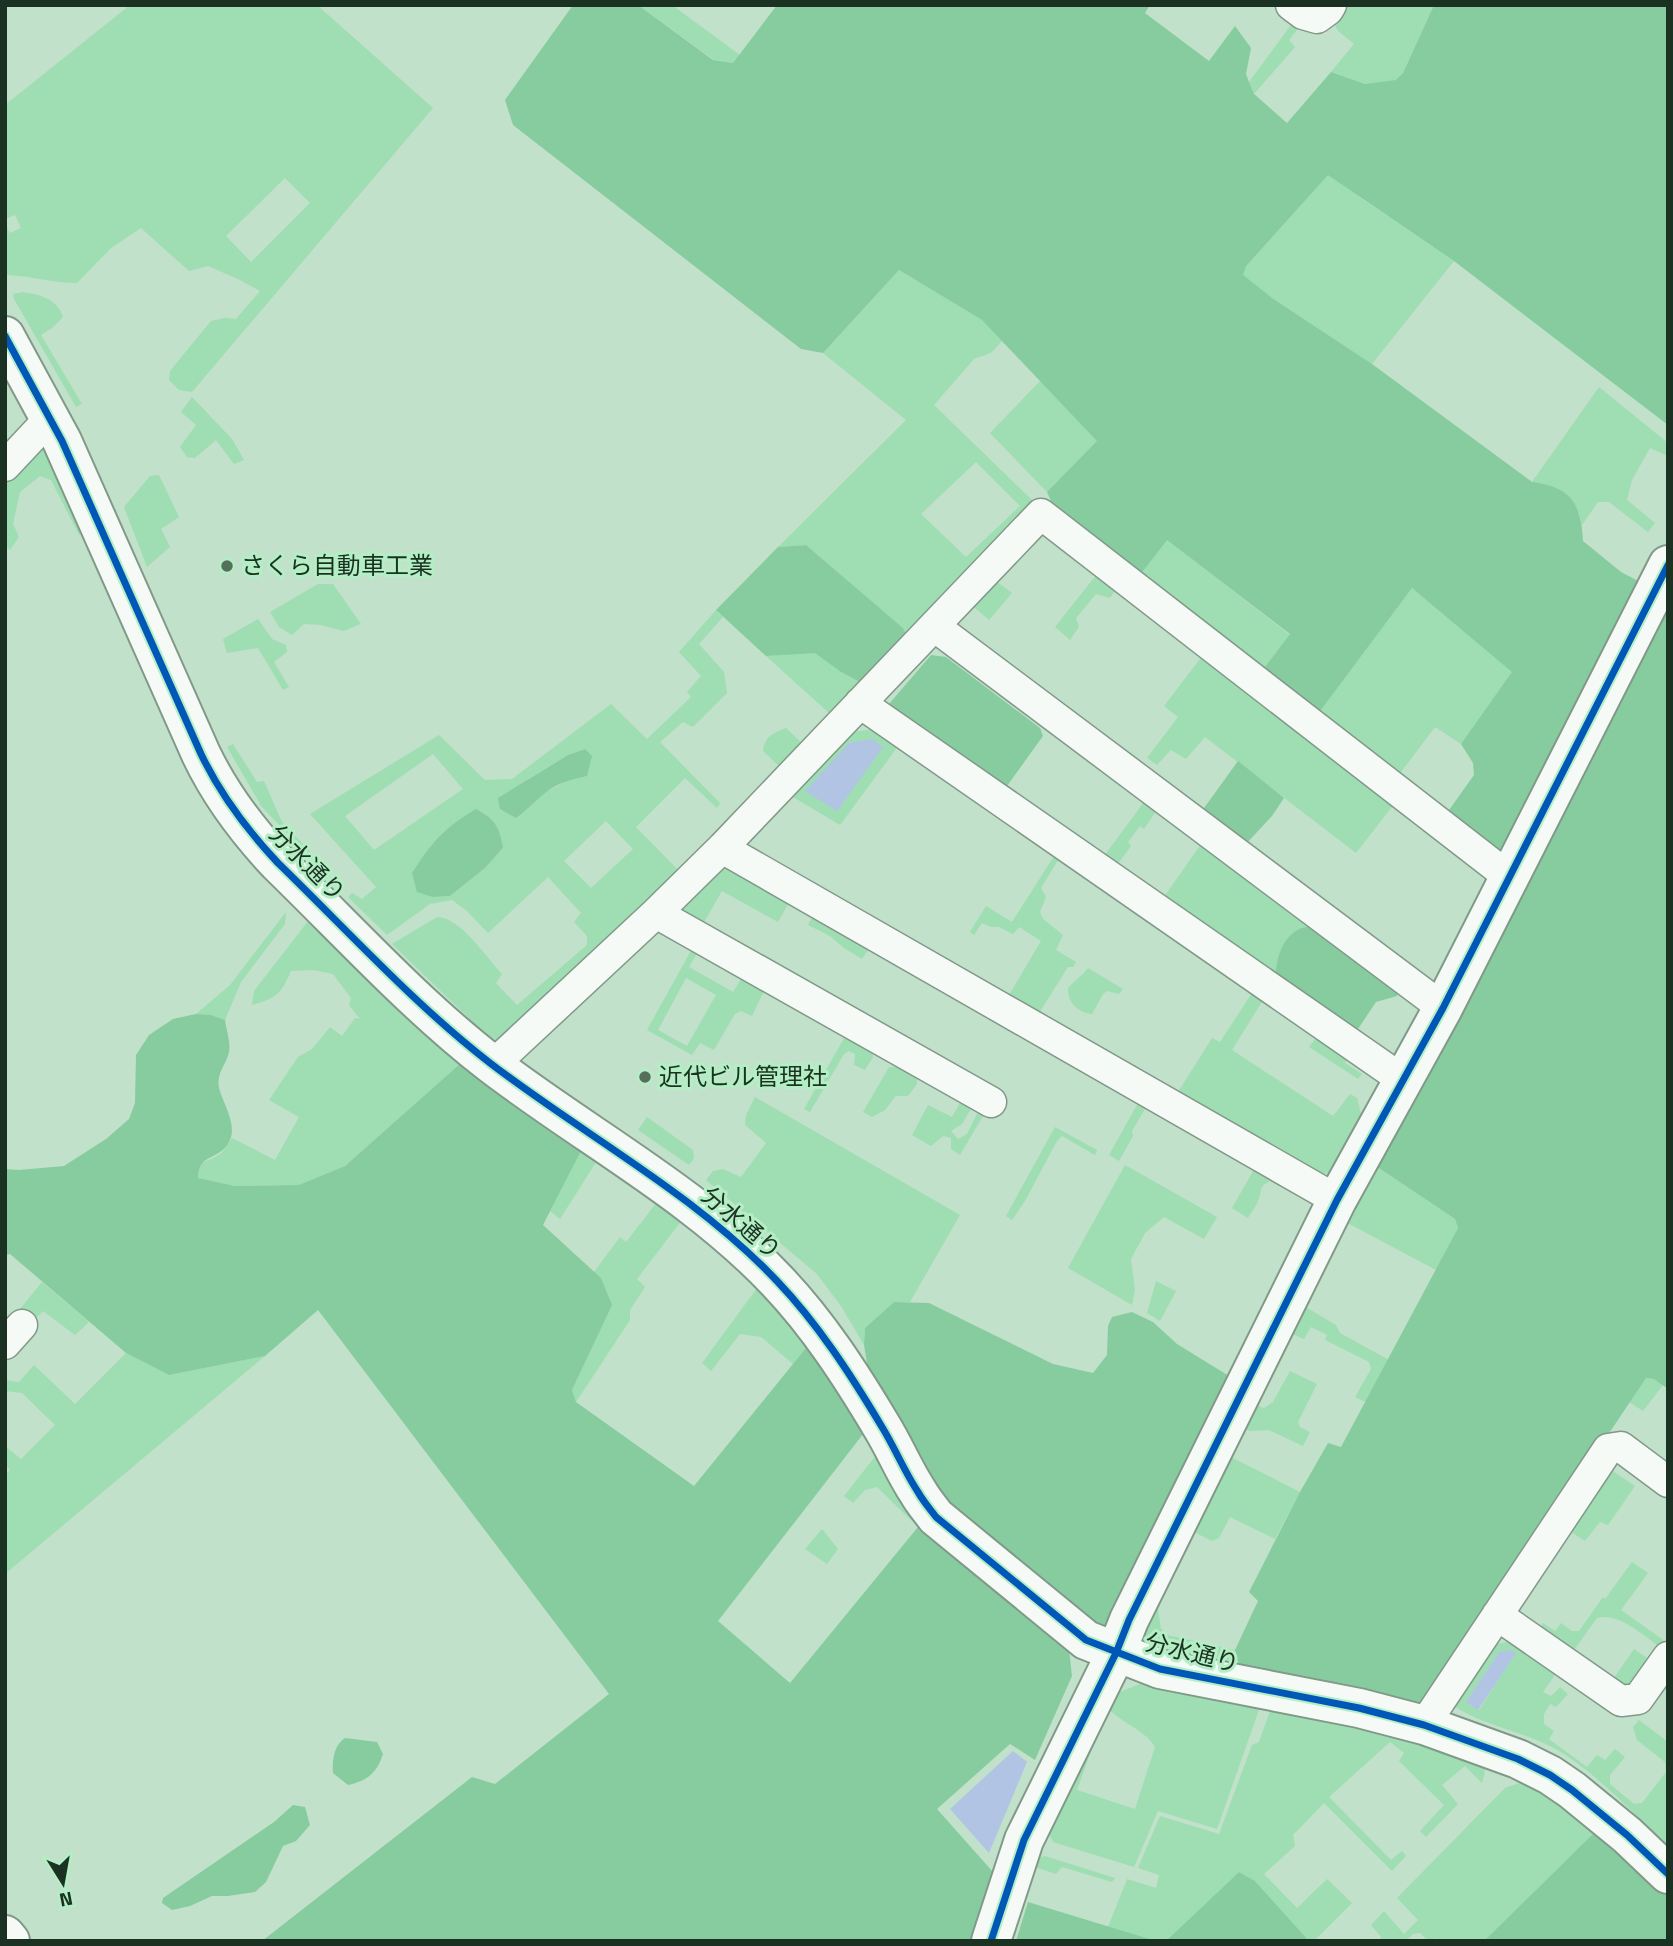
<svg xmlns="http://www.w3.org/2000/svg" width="1673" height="1946" font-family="'Titillium Web','Noto Sans JP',sans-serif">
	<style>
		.green { fill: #9fddb2; fill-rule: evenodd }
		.forest { fill: #87cc9e }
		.water { fill: #b1c4e4 }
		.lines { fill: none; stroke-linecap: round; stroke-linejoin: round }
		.street-casing { stroke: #819988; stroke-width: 33 }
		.secondary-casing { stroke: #819988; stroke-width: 42 }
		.street { stroke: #f6faf7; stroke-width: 30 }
		.secondary { stroke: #f6faf7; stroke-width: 38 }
		.cycleway-casing { stroke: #b4eec4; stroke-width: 11 }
		.cycleway { stroke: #0057b8; stroke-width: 7 }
		.poi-dot { fill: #556f5d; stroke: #b4eec4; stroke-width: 2.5 }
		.labels { text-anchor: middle; stroke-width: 6; stroke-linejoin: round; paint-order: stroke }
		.poi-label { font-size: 24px; fill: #1b3222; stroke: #b4eec4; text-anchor: start }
		.street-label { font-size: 24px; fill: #1b3222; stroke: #b4eec4 }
	</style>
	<rect width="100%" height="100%" fill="#c1e1ca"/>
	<path class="green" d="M130 5H317L433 108 192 392 179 390 169 380 170 371 211 321 225 318 236 319 260 291 238 279 208 266 189 271 141 228 111 248 77 283C54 283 31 276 8 275L5 273V224L10 233 21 228 15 215 5 219V105ZM285 178 310 203 251 262 226 236Z
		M638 5H672L740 55 733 63 714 60Z
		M1337 5H1428L1433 7 1403 73 1396 81 1365 84 1331 72 1354 44 1338 31 1333 21Z
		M1294 21 1300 26 1289 40 1295 47 1254 94 1249 82Z
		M1327 167 1361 198 1454 261 1372 364 1272 298 1231 276Z
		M899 270 982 320 1002 341 991 353 974 359 934 405 1036 504 906 634 903 628 806 545 778 547 906 420 823 353ZM976 462 1020 506 966 557 921 514Z
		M22 292C39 294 58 299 63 317L52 328 41 335 82 404 76 407 14 299 13 294Z
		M1041 380 1098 441 1047 492 990 433Z
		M1599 387 1668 443V456L1650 448 1632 480 1627 500 1655 523 1648 532 1609 502H1598L1582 525 1579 512 1532 482Z
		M192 397 232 439 244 460 234 464 216 440 195 458 187 457 180 447 196 425 181 412Z
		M34 448 50 451 83 530 79 535 51 480 40 476 20 492 13 524 19 537 10 550 5 545V481Z
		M159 475 179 517 161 529 170 547 147 567 124 507 150 476Z
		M1166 539 1290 635 1259 675 1136 580Z
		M1097 574 1116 589 1110 598 1096 594 1076 618 1079 627 1070 640 1055 627Z
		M992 578 1012 593 989 620 969 603Z
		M318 584H333L361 624 343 631 321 625 304 624 292 635 279 627 270 612Z
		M1412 588 1513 672 1461 744 1435 727 1395 780 1315 718Z
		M716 610 723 617 699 644 724 672 727 693 693 727 683 722 660 742 720 803 717 808 685 778 636 827 681 873 503 1045 480 1029 392 944 437 917C460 917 487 958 502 974L496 983 517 1005 587 945V936L574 922 581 913 548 877 488 933 467 911 452 900 430 904 387 935 348 897 352 893 362 899 376 887 310 814 439 735 485 780 512 779 611 704 647 739 691 697 687 692 701 676 679 652ZM585 749 587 776 572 779 547 791 528 779 568 755ZM433 754 463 789 374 850 345 816ZM476 809C495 819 500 827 503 848L485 868 450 896 433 897ZM606 821 633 849 591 888 564 861Z
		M258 619 272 639 286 645 287 652 274 662 289 687 283 690 258 648 227 653 223 639Z
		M815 652 841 672 860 682 829 713 766 656Z
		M1203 655 1395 803 1356 853 1205 737 1186 759 1171 750 1157 765 1147 758 1178 717 1164 706Z
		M786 728 803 744 790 761 779 766 763 751C765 736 772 734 786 728Z
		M875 729 899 745 840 825 788 794 844 733Z
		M233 744 257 782 264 781 282 822 328 871 326 874 262 807 227 747Z
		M1147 798 1159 807 1144 829 1140 826 1128 842 1131 846 1117 865 1104 856Z
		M1204 840 1318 926 1276 981 1161 901Z
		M1056 853 1060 857 1041 888 1046 897 1040 912 1043 919 1063 935 1056 950 1076 962 1073 967H1068L1039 1013 1009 995 1041 941 1019 927 1013 934 999 927H991L982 923 974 935 970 932 986 906 1012 922Z
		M733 866 791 899 778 922 722 891 703 924 675 908 714 868Z
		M286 912 285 924 241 982 225 1020 211 1015 196 1014 230 985Z
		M814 914 871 946 862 959 844 948 830 936 808 925Z
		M312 916 461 1063 345 1166 300 1185 235 1186 197 1178C199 1156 208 1164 221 1153 225 1150 229 1142 232 1138L275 1160 299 1117 269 1100 298 1057 312 1049 330 1027 342 1036 355 1018 360 1019 349 1005 351 998 333 974 313 970 291 971C281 994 277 998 252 1005L254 991Z
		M693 947 699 950 689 967 733 992 743 976 765 989 752 1016 741 1011 735 1014 714 1050 700 1043 692 1055 647 1030ZM686 978 716 995 687 1046 658 1030Z
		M1088 968 1123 989 1119 994 1107 991 1103 994 1092 1014C1077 1012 1068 1003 1068 988 1075 980 1082 976 1088 968Z
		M1254 990 1265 997 1232 1050 1333 1116 1350 1094 1357 1098 1363 1121 1330 1173 1317 1174 1178 1092 1212 1038 1220 1042Z
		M847 1033 872 1047 873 1057 865 1070 854 1065 855 1054 849 1051 844 1054 810 1112 804 1109Z
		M1319 1034 1350 1055 1345 1063 1362 1074 1358 1079 1309 1047Z
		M889 1067H898L917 1077V1084L908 1096H896L885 1110 872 1117 863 1112Z
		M755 1097 960 1215 910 1302H894L865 1328 864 1345 841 1306 817 1274 706 1180 713 1171 723 1169 741 1177 766 1143 745 1125 746 1115Z
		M960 1103 971 1109 962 1124 951 1131 958 1139 967 1134 978 1112 983 1116 960 1155 951 1149V1138L943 1136 931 1146 912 1135 928 1105 952 1117Z
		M1138 1103 1145 1109 1132 1131 1133 1136 1119 1161 1109 1155Z
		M647 1117 693 1150 694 1158 689 1165 638 1130Z
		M1055 1127 1097 1150 1095 1155 1062 1136 1057 1141 1025 1201 1012 1220 1006 1216Z
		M583 1147 598 1159 560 1219 550 1211Z
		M1370 1162 1455 1219 1458 1228 1436 1270 1340 1219Z
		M1125 1165 1217 1217 1204 1239 1164 1217 1145 1233 1131 1259 1135 1290 1132 1305 1068 1268Z
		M1256 1166 1299 1196 1270 1181C1257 1188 1263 1190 1258 1201 1256 1207 1251 1212 1248 1218L1232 1208Z
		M658 1201 682 1220 637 1279 645 1287 630 1310V1320L576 1402 572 1390 611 1306 601 1278 594 1272 620 1237 626 1242Z
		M1156 1281 1176 1291 1160 1321 1147 1313Z
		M42 1282 89 1322 75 1335 43 1311 32 1322 19 1310Z
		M760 1284 810 1343 793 1364 761 1337 740 1334 711 1371 702 1363Z
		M1299 1303 1336 1325 1340 1333 1389 1360 1365 1402 1355 1397 1371 1369 1369 1362 1325 1340 1327 1335 1311 1327 1304 1339 1292 1334Z
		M126 1353 169 1375 265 1356 5 1574V1475L10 1470 5 1464V1446L21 1459 55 1425 22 1393 5 1391V1380L19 1382 34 1365 75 1404Z
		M1290 1371 1317 1384 1298 1422 1300 1427 1310 1432 1303 1446 1269 1430 1250 1431 1238 1425 1249 1403 1264 1408 1273 1402Z
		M1646 1378 1654 1379 1663 1385 1643 1411 1629 1402Z
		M881 1449 925 1527H918L877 1487 865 1490 853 1503 844 1496Z
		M1225 1454 1300 1492 1275 1539 1230 1517 1219 1538 1212 1541 1188 1529Z
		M1611 1470 1635 1486 1608 1525 1600 1522 1585 1541 1570 1531Z
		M822 1529 838 1549 827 1564 805 1549Z
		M1632 1562 1648 1573 1621 1610 1666 1642 1661 1648C1644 1636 1619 1612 1597 1618L1574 1650 1541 1627 1543 1623 1555 1631 1561 1623 1572 1631H1579L1603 1597 1605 1599Z
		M1167 1585 1158 1610 1161 1629 1167 1635 1235 1650 1238 1662 1156 1645 1133 1637Z
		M1514 1641 1557 1672 1543 1692 1551 1696 1560 1687 1568 1694 1556 1707 1550 1704 1544 1714V1724L1554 1731 1549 1739 1587 1767 1597 1755 1605 1760 1615 1749 1625 1757 1610 1775V1784L1634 1804 1642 1803 1666 1772 1665 1762 1637 1740 1633 1727 1639 1720 1668 1742V1847C1636 1815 1593 1770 1554 1748 1522 1731 1484 1726 1454 1706L1495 1644ZM1512 1650 1515 1653 1479 1710 1466 1702 1499 1652Z
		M1634 1649 1650 1660 1633 1683 1627 1687 1614 1678Z
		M1150 1680 1261 1704 1217 1829 1158 1811 1134 1867 1053 1842 1048 1832 1102 1721 1077 1790 1135 1809 1155 1747C1144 1728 1118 1723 1105 1704L1112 1695Z
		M1272 1705 1342 1718 1481 1760 1485 1771 1482 1783 1465 1766 1442 1785 1458 1804 1426 1837 1420 1831 1444 1805 1399 1761 1404 1753 1390 1742 1329 1797 1391 1860 1402 1851 1406 1856 1392 1871 1324 1803 1293 1835 1295 1846 1264 1874 1297 1908 1327 1879 1352 1903 1314 1941H1309L1255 1881 1239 1872 1166 1941H1156L1108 1927 1127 1879 1156 1888 1159 1875 1138 1868 1160 1816 1219 1834 1252 1745 1259 1742Z
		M1531 1779 1599 1828 1484 1941H1440L1436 1938 1433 1941H1428L1420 1933 1413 1934 1406 1941H1380L1381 1937 1371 1925 1384 1911 1404 1934 1418 1920 1397 1898 1505 1788Z
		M1045 1856 1115 1878 1112 1882 1062 1867 1056 1874 1035 1867 1038 1858Z"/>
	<path class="forest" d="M573 5H638L713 60 733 63 777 5H1150L1145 13 1209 61 1235 26 1251 48 1246 74 1249 82 1254 94 1287 123 1331 72 1365 84 1396 80 1403 73 1434 5H1668V425L1454 261 1328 175 1246 266 1243 275 1272 298 1372 364 1532 482C1570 487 1581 502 1583 541L1621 572 1644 584 1668 582V1389L1654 1379 1646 1378 1429 1702 1415 1713 1246 1674 1238 1662 1235 1650 1258 1601 1249 1592 1300 1492 1328 1443 1341 1447 1458 1228 1455 1219 1370 1162 1522 878 1444 817 1474 775 1473 763 1461 744 1512 672 1412 588 1315 718 1259 675 1290 634 1167 540 1136 580 1060 521 1047 492 1097 441 982 320 899 270 823 353 801 349 513 125 505 100Z
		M806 545 903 628 906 634 860 682 841 672 815 653 766 656 716 610 778 547Z
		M931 655 946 657 1040 728 1043 736 1007 786 889 704Z
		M585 749 592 756 587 776C573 779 557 783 545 793 535 801 527 810 516 818L500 809 498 798 568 755Z
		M1238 761 1284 798 1272 816 1244 846 1199 815Z
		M476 809C495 819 500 827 503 848L485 868 450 896 433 897 417 892 412 873C432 842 444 828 476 809Z
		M1318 926 1397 987V996L1376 1002 1358 1029 1352 1035 1276 981C1275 964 1280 941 1296 931 1302 926 1311 927 1318 926Z
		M196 1014 211 1015 225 1020C226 1029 231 1042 229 1052 227 1064 216 1072 219 1088 223 1103 237 1124 230 1140 220 1162 198 1152 198 1178L235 1186 299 1185 345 1166 461 1063 583 1147 543 1225 601 1278 612 1305 572 1390 576 1402 694 1486 810 1343 867 1429 718 1621 790 1683 918 1527H925L1068 1641 1072 1676 1035 1760 1010 1744 937 1809 993 1872 972 1941H262L472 1777 495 1784 609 1694 318 1310 265 1356 169 1375 126 1353 10 1254 5 1255V1169L19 1170 64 1166 106 1139 129 1119 135 1103 136 1055 149 1035 173 1019Z
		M894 1302 929 1303 1053 1364 1093 1373 1107 1355 1108 1326 1112 1317 1132 1312 1153 1322 1177 1344 1229 1376 1105 1638 941 1511 872 1393 864 1345 865 1328Z
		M345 1738 377 1742 383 1754C377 1773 367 1781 348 1785L333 1773C332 1760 334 1745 345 1738Z
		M293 1805 305 1807 310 1825 296 1841 283 1846 266 1882 255 1892 228 1896H212L190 1906 172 1910 162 1903 163 1898 274 1822Z
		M1599 1828 1668 1886V1941H1484Z
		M1239 1872 1255 1881 1309 1941H1166Z
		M1028 1902 1156 1941H1016Z"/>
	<path class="water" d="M872 739 883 747 837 811 805 791 849 743Z
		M1512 1650 1516 1653 1478 1710 1466 1702 1499 1652Z
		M1013 1751 1027 1762 989 1853 950 1809Z"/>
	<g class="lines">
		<g class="street-casing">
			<path id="street" d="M1291 5 1303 14 1317 18 1328 10 1331 5
				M5 466 50 418
				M934 626 1443 1008
				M860 703 1403 1080
				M722 848 1337 1200
				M656 913 991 1102
				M493 1065 656 913 722 848 1041 514 1509 877
				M5 1344 22 1325
				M1497 1615 1621 1701 1638 1699 1668 1657
				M1424 1725 1608 1449 1621 1447 1668 1482"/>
		</g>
		<g class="secondary-casing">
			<path id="secondary" d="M5 336 62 441 201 754C221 796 247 830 278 863 348 931 414 1004 490 1063 585 1136 694 1193 777 1281 818 1324 851 1375 882 1427 895 1448 904 1471 918 1492 923 1501 930 1509 936 1517L1086 1640 1160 1669 1359 1708 1424 1725 1518 1759 1550 1775 1572 1790 1627 1835 1668 1874
				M5 1935 10 1941
				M991 1941 1024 1840 1116 1653 1129 1620 1337 1200 1443 1008 1668 565"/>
		</g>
		<use href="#street" class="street"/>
		<use href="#secondary" class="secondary"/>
		<g class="cycleway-casing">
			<path id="cycleway" d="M5 336 62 441 201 754C221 796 247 830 278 863 348 931 414 1004 490 1063 585 1136 694 1193 777 1281 818 1324 851 1375 882 1427 895 1448 904 1471 918 1492 923 1501 930 1509 936 1517L1086 1640 1160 1669 1359 1708 1424 1725 1518 1759 1550 1775 1572 1790 1627 1835 1668 1874
				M991 1941 1024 1840 1116 1653 1129 1620 1337 1200 1443 1008 1668 565"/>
		</g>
		<use href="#cycleway" class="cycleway"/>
	</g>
	<g class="poi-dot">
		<circle cx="227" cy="566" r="7"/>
		<circle cx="645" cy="1077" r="7"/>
	</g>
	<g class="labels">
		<g class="poi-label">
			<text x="241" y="574">さくら自動車工業</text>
			<text x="659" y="1085">近代ビル管理社</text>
		</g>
		<g class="street-label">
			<text transform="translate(307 863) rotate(45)" y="8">分水通り</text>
			<text transform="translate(741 1223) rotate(41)" y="8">分水通り</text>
			<text transform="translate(1192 1653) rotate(14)" y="8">分水通り</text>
		</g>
	</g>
	<rect width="1673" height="1946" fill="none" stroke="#1b3222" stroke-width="14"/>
	<g transform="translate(63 1883) rotate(169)" stroke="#b4eec4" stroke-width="5" paint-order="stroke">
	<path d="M0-5L12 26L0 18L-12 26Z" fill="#1b3222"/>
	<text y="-10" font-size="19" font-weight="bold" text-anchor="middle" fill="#1b3222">N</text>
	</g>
</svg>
